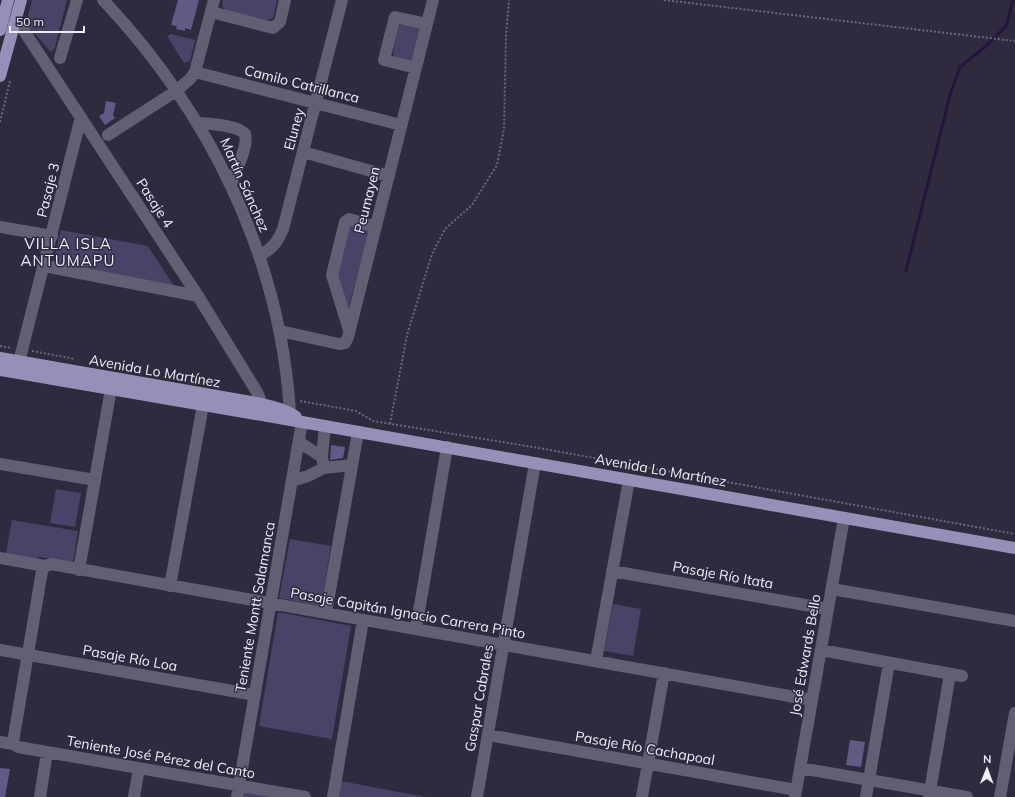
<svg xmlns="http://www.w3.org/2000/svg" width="1015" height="797" font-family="Mulish,sans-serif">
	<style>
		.green { fill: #4a4267 }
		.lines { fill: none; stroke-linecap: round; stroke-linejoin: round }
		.stream { stroke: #22163d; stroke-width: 3 }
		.building { fill: #635985 }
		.path { stroke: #6b6779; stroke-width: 2; stroke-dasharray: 2 2; stroke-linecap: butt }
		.minor { stroke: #635f73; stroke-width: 12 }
		.major { stroke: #988fb8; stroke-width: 12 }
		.labels { text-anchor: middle; stroke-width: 3; stroke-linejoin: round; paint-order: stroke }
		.street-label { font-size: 14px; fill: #efecf9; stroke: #2f2a3e }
		.neighbourhood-label { font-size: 15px; letter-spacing: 1px; fill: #efecf9; stroke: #2f2a3e }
	</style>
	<rect width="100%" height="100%" fill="#2f2a3e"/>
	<path class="green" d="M32 0H67L55 47 51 52 26 24Z
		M223 0H276L277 1 273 18 266 21 225 10 222 6Z
		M406 23 422 27 411 63 394 58 393 53 399 25Z
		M171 34 195 40 190 61 184 63 167 36Z
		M350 224 364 228 368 231V236L348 309 336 274Z
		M61 230 148 246 174 286 53 262Z
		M56 489 81 493 75 527 50 523Z
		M12 520 78 531 73 562 39 557 33 559 6 553Z
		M290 539 331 546 321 606 279 598Z
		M613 604 641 609 633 656 604 651Z
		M278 612 351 626 332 739 259 726Z
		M341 781 425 797H339Z
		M244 792 274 797H243Z"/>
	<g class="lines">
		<path class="stream" d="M906 271 950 95 960 67 985 47 1006 26 1013 0"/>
	</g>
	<path class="building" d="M178 0H199L191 30 185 28V31L176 29 177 26 171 25Z
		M106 101 116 103 113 115 115 118 105 125 99 116 104 113Z
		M331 445 345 447 343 458 330 460Z
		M850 740 865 742 861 767 846 765Z
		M0 768 10 769 5 797H0Z"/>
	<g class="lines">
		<path class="path" d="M664 0 1015 41
			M0 122 10 81
			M0 346 12 348
			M32 351 75 359
			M300 401 356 411 373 421 539 448 1015 534
			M390 424 407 335 432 254 445 229 472 205 497 165 504 129 506 36 509 0"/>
		<path class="minor" d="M103 0C209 112 281 258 290 413
			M211 12 273 28 280 22 285 0
			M14 24 23 29 26 34 198 296 257 392 262 404
			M60 58 77 0
			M416 68 384 60 395 17 427 24
			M195 72 401 125
			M198 123C210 124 237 125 245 134 249 146 235 172 231 184
			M108 135 176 91 190 79 195 72 214 0
			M303 152 389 176
			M0 227 52 236
			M259 256C273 248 277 243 283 229L342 0
			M44 266 198 296
			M349 330 332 275 345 222 349 219 376 227
			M280 331 339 344 345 343 348 337 433 0
			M19 362 81 117
			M299 442 322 457
			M0 464 95 480
			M324 468 322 457 325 426
			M292 481 308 476 324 468 352 465
			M0 558 45 566 51 564 812 700
			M79 570 111 389
			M612 571 828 609
			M170 586 203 405
			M832 589 1015 621
			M326 613 358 432
			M416 629 447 447
			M0 650 255 695
			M821 650 962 676
			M596 661 629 480
			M488 735 796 790
			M0 742 14 744 18 747 305 797
			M14 744 13 742 42 571 45 566
			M800 768 967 797
			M40 797 47 752
			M134 797 139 768
			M237 797 302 422
			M333 797 363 620
			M477 797 535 463
			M642 797 664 673
			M795 797 844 518
			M866 797 889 663
			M929 797 950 674
			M1000 797 1015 713"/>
		<path class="major" d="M0 30 8 0
			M0 76 21 0
			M0 358 262 404C274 407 286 410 296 417
			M0 370 302 422 1015 548"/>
	</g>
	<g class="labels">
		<g class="street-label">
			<text transform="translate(302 84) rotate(14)" y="5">Camilo Catrillanca</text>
			<text transform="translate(294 129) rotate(-75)" y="5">Eluney</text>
			<text transform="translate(245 185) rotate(66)" y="5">Martín Sánchez</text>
			<text transform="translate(48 190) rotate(-76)" y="5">Pasaje 3</text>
			<text transform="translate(367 200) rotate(-76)" y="5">Peumayen</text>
			<text transform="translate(155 203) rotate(57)" y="5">Pasaje 4</text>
			<text transform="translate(155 371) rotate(10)" y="5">Avenida Lo Martínez</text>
			<text transform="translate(661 470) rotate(10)" y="5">Avenida Lo Martínez</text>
			<text transform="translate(723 575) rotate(10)" y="5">Pasaje Río Itata</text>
			<text transform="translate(255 607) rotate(-80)" y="5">Teniente Montt Salamanca</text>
			<text transform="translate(408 613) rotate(10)" y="5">Pasaje Capitán Ignacio Carrera Pinto</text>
			<text transform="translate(805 655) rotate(-80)" y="5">José Edwards Bello</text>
			<text transform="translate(130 658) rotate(10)" y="5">Pasaje Río Loa</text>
			<text transform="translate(479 698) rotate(-80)" y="5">Gaspar Cabrales</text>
			<text transform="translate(645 748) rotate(10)" y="5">Pasaje Río Cachapoal</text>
			<text transform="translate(161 757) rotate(10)" y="5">Teniente José Pérez del Canto</text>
		</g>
		<g class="neighbourhood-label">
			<text x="68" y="249">VILLA ISLA<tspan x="68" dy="17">ANTUMAPU</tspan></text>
		</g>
	</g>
	<g transform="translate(987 769) rotate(1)" stroke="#2f2a3e" stroke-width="3" paint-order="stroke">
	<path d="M0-3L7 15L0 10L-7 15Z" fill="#efecf9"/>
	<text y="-6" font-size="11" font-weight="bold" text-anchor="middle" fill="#efecf9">N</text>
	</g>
	<path d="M10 26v6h74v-6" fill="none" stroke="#efecf9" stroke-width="2"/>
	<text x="16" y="26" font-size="12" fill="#efecf9" stroke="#2f2a3e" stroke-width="3" paint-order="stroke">50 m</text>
</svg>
